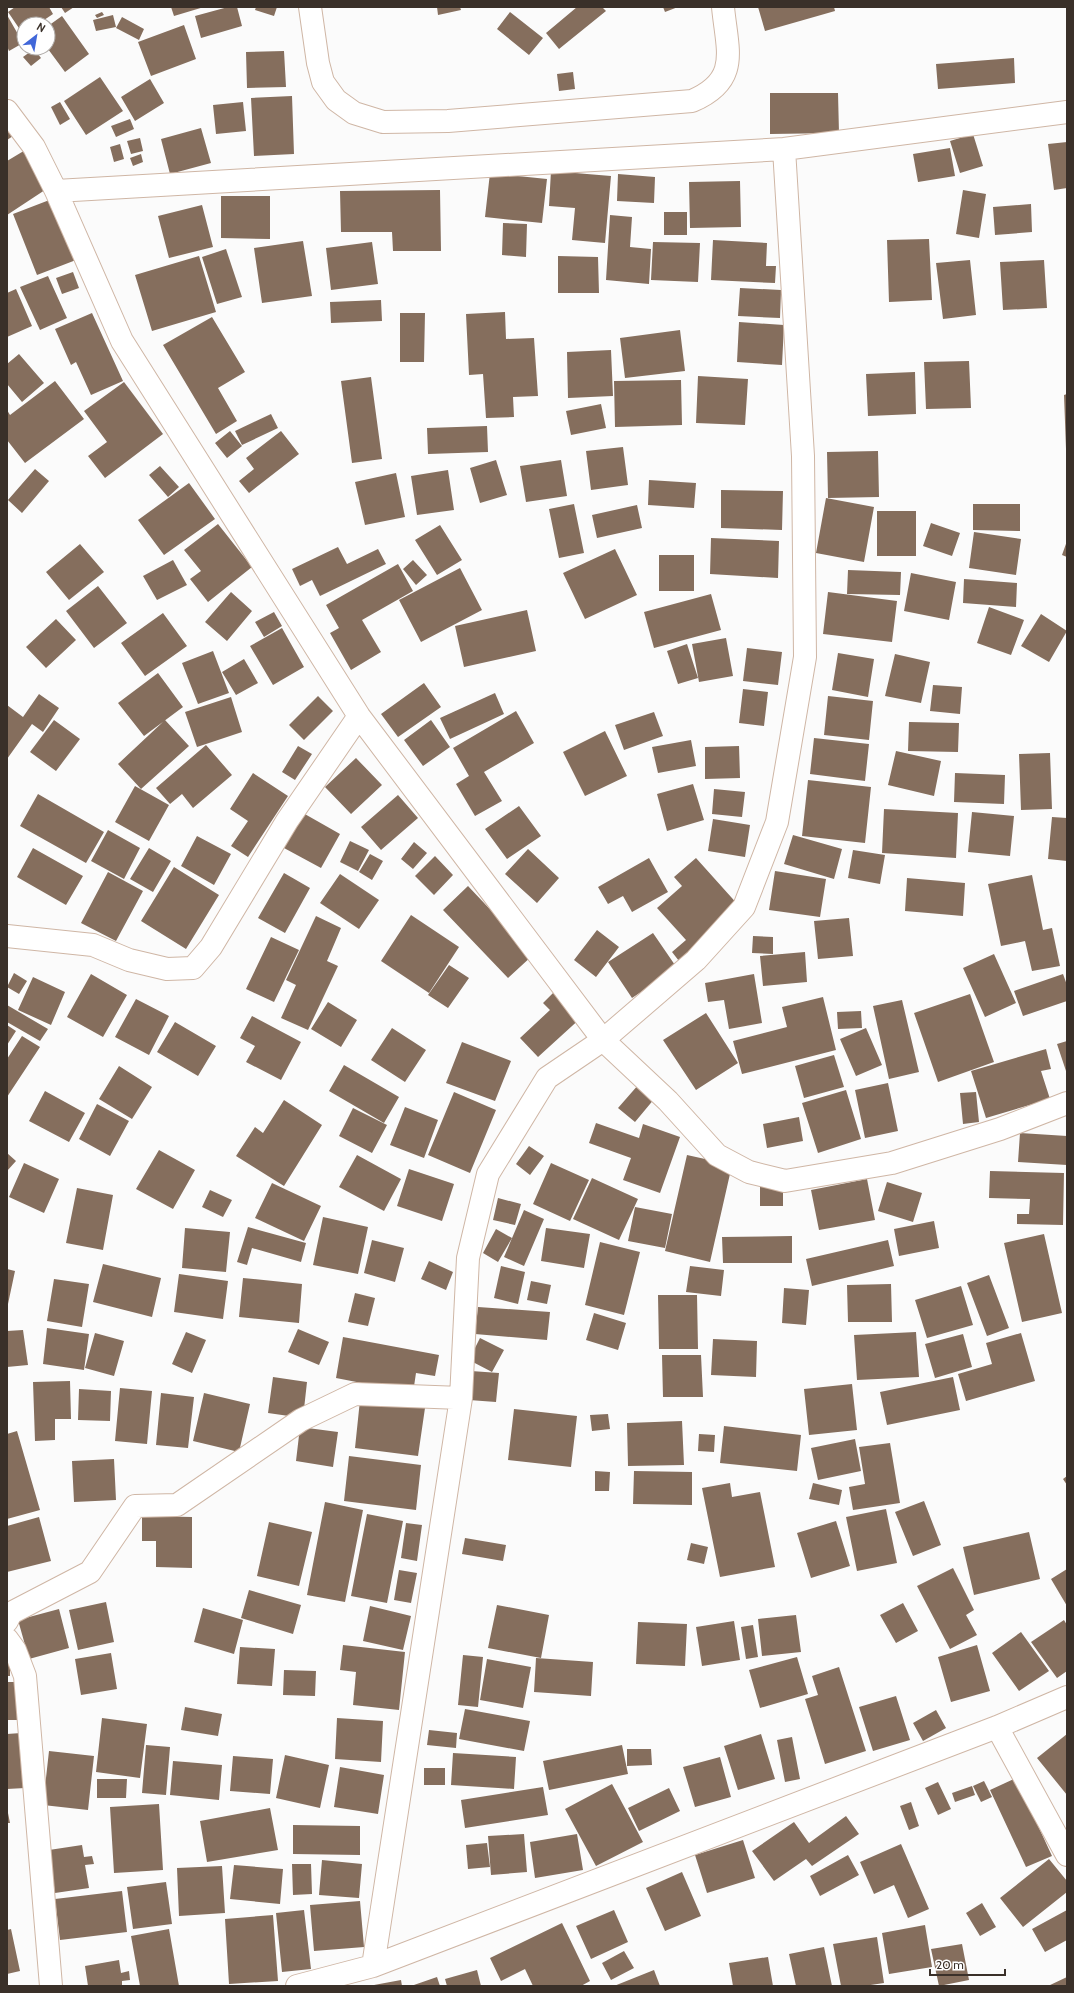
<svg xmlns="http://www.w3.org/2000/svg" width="1074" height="1993" font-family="Cabin,sans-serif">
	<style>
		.building { fill: #856e5d }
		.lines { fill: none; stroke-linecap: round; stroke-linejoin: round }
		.street-casing { stroke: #cfb6a5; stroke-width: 24 }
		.street { stroke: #fff; stroke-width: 22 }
	</style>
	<rect width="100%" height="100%" fill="#fbfbfb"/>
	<path class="building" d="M15 7H49L53 14 38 24H24L23 34 8 12Z
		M61 7H74L65 13Z
		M171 7H204L174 16Z
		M228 7H237L242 26 201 38 195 16Z
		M256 7H277L274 16 255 10Z
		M437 7H460L461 10 438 15Z
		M577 7H602L606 11 559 49 546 33Z
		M663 7H678L665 12Z
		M758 7H834L835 11 765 31Z
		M102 12 104 15 97 18 95 15Z
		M510 12 543 38 529 55 497 29Z
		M7 15 23 43 9 51 7 46Z
		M113 15 116 27 96 31 93 20Z
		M62 16 89 54 65 72 48 49V26Z
		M122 17 144 29 139 40 116 28Z
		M184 25 196 59 151 76 138 42Z
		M34 49 41 58 31 66 23 57Z
		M284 51 286 87 247 88 246 52Z
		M1014 58 1015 83 938 89 936 64Z
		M573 72 575 89 559 91 557 74Z
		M100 77 123 111 86 135 64 101Z
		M150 79 164 103 135 121 121 97Z
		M770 93H838L839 133 770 134Z
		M292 96 294 154 254 156 251 98Z
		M60 102 70 119 60 125 51 107Z
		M243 102 246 131 216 134 213 105Z
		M130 119 134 129 116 137 111 126Z
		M7 127 13 136 7 140Z
		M201 128 211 163 170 174 161 139Z
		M973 134 983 166 960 173 950 141Z
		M140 138 143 151 131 154 127 141Z
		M1067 142V188L1054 190 1048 144Z
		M120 144 124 159 114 162 110 147Z
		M950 148 955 176 918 182 913 154Z
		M27 149 51 186 7 215V161Z
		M141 154 143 162 133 166 130 158Z
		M551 171 611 176 605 243 572 240 575 208 549 206Z
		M490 173 547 179 542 223 485 217Z
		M618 174 655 177 654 203 617 201Z
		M740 181 741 227 690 228 689 182Z
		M440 190 441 251H393L392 232H341L340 191Z
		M963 190 986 194 979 238 956 234Z
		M221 196H270V239L221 238Z
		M52 199 76 260 37 275 13 214Z
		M1031 204 1032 232 995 235 993 207Z
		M202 205 213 247 169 258 158 216Z
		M664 212H687V235H664Z
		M610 215 632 217 630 247 651 249 649 284 606 280Z
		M503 223 527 224 526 257 502 255Z
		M929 239 932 300 889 302 887 240Z
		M713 240 767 243 766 266H776L775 283 711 280Z
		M303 241 312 296 262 303 254 248Z
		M372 242 378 284 331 290 326 248Z
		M653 242 700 243 698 282 651 280Z
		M226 249 242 297 217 304 202 257Z
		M199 256 216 312 152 331 135 275Z
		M558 256 598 257 599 293H558Z
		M970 260 976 315 943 319 936 263Z
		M1044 260 1047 308 1003 310 1000 262Z
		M73 272 79 288 62 294 56 278Z
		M48 276 67 318 40 330 20 287Z
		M740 288 781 290 780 318 738 316Z
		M16 289 32 326 7 337V293Z
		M381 300 382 321 331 323 330 302Z
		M505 312 506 339 534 338 538 396 513 397 514 417 486 418 483 374 469 375 466 314Z
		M92 313 123 381 91 395 76 362 71 365 55 329Z
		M400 313H425L424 362H400Z
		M212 317 245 372 218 388 237 421 216 434 163 345Z
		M739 322 784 325 782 365 737 362Z
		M680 330 685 371 625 378 620 338Z
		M611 350 613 396 568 398 567 352Z
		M19 354 44 383 22 402 7 384V364Z
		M969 361 971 408 926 409 924 362Z
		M915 372 916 414 868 416 866 374Z
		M698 376 748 379 745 425 696 423Z
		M371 377 382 459 352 463 341 381Z
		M681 380 682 425 615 427 614 381Z
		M55 381 84 419 25 463 7 440V410L10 415Z
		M124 382 163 434 105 478 88 456 107 442 84 411Z
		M1067 394V449H1066L1064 395Z
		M601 404 606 428 571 435 566 411Z
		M271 414 278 428 242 445 235 431Z
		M487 426 488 452 428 454 427 428Z
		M230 431 242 446 227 458 215 443Z
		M281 431 299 454 249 493 239 481 254 469 246 458Z
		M623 447 628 485 591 490 586 451Z
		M878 451 879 497 828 498 827 452Z
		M496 460 507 495 480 503 470 468Z
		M561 460 567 496 526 502 520 466Z
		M160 466 179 487 168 497 149 475Z
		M35 469 49 481 22 513 8 500Z
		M448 470 454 510 417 515 411 476Z
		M396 473 405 517 365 525 355 482Z
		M649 480 696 483 694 508 648 505Z
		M189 483 215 519 164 555 138 520Z
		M721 490 783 491 782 530 721 528Z
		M826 498 874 507 864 562 816 553Z
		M574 504 584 553 559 558 549 509Z
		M973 504H1020V531L973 530Z
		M637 505 642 528 597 538 592 515Z
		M877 511H916V556H877Z
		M931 523 960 533 952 556 923 546Z
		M218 524 252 567 208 602 190 579 201 571 184 550Z
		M440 525 462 560 437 575 415 540Z
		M974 532 1021 539 1016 575 969 568Z
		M711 538 779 541 778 578 710 574Z
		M1067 541V557L1062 555Z
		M80 544 104 572 69 600 46 572Z
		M338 547 347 564 378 549 386 564 320 596 312 580 300 586 292 569Z
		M615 549 637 595 585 619 563 573Z
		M659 555H694V591H659Z
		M173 560 187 585 157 600 143 576Z
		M413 560 427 575 416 585 403 569Z
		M398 564 413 591 362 620 381 652 351 670 330 633 339 628 326 605Z
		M460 568 482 610 421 642 399 600Z
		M848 570 901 572 900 595 847 594Z
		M911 573 956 582 949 620 904 611Z
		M964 579 1017 583 1016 607 963 603Z
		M98 586 127 623 94 648 66 611Z
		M231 592 252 611 227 641 205 622Z
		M828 592 897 601 892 642 823 634Z
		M711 594 721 630 654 648 644 612Z
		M989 607 1024 620 1011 655 977 643Z
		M527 610 536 651 464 667 455 626Z
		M274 612 282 626 264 637 255 622Z
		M163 613 187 646 145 676 121 643Z
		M1041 614 1067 631 1049 662 1021 646Z
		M56 619 76 640 46 668 26 647Z
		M282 628 304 667 273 685 250 646Z
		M726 638 733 676 699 682 692 644Z
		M687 644 698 678 678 684 667 651Z
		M747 648 782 652 778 685 743 681Z
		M213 651 229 693 198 704 182 663Z
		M838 653 874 659 868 697 832 690Z
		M895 654 930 662 921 703 885 696Z
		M244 659 258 683 236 695 222 672Z
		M158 673 183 707 144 736 118 703Z
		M424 683 441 707 398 737 381 714Z
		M933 685 962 687 960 714 930 711Z
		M743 689 768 692 764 726 739 723Z
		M495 693 504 714 450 739 440 718Z
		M39 694 59 708 43 732 32 724 7 759V705L23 717Z
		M318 696 333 711 304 740 289 725Z
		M828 696 873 701 869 740 824 735Z
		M231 697 242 732 197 747 185 712Z
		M516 711 534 743 484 772 502 801 475 816 456 784 469 776 453 748Z
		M654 712 663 736 624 750 615 725Z
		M54 720 80 739 56 771 30 752Z
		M165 720 189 746 141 789 118 764Z
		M431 720 450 747 423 766 404 740Z
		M909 722 959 723 958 752 908 751Z
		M605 731 627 776 585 796 563 752Z
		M814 738 869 744 865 781 810 774Z
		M691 740 696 766 658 773 652 747Z
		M206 745 232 775 193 808 182 794 170 804 156 788Z
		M298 746 312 754 295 780 282 772Z
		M739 746 740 778 705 779V747Z
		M896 751 941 761 934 796 888 785Z
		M1050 753 1052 809 1021 810 1019 754Z
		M356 758 382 785 351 814 325 787Z
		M253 773 288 796 248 857 231 846 248 821 230 809Z
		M955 773 1005 775 1004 804 954 802Z
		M808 780 871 787 865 843 802 836Z
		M693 784 704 820 667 831 657 794Z
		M135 786 169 805 149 841 115 822Z
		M714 789 745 792 742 817 712 814Z
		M38 794 104 832 86 863 20 826Z
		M398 795 418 818 381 850 361 827Z
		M519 806 541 836 507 859 485 829Z
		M884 809 958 813 956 858 882 853Z
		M972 812 1014 816 1010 856 968 852Z
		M303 813 340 834 321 868 284 848Z
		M1052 817 1067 818V861L1048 859Z
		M713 819 750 825 745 857 708 851Z
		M108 830 140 848 124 879 91 861Z
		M793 835 842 849 834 879 784 864Z
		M197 836 231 854 214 885 181 866Z
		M350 841 369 850 358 871 340 862Z
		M414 842 427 853 413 869 401 859Z
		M33 848 83 876 66 905 17 877Z
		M149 848 171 861 153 892 130 879Z
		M528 849 559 878 537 903 505 874Z
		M853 850 885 855 880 884 848 878Z
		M370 854 383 861 372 880 359 872Z
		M435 856 453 875 434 895 415 876Z
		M649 858 668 892 632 912 623 896 608 904 598 887Z
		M696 858 740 907 679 961 672 952 686 940 657 908 682 886 674 877Z
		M174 867 219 895 186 949 141 921Z
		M775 871 826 879 820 917 769 910Z
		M108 872 143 891 116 941 81 923Z
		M284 873 310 888 285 933 258 918Z
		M340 874 379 900 359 929 320 903Z
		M1032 875 1043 930 1052 928 1060 966 1032 971 1025 941 1001 946 988 884Z
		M907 878 965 883 963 916 905 911Z
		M468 886 533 955 508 978 443 910Z
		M411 915 459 947 429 993 381 961Z
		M316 916 341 928 327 961 338 966 308 1030 281 1018 296 985 286 980Z
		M849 918 853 956 818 959 814 921Z
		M597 930 619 947 596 977 574 960Z
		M653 933 677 968 632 998 608 962Z
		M753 936 773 937V954L752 953Z
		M271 937 299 950 274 1002 246 989Z
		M805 952 807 982 763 986 760 956Z
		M994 954 1016 1003 985 1017 963 968Z
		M449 965 469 978 448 1008 428 995Z
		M14 973 27 981 19 994 7 987Z
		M91 974 127 995 103 1037 67 1017Z
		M754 974 762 1023 729 1029 724 1000 708 1002 705 983Z
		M1063 974 1067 985V1001L1023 1016 1014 991Z
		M33 977 65 992 51 1025 18 1010Z
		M558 988 583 1016 538 1057 520 1038 550 1010 543 1003Z
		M970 994 994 1062 938 1082 914 1013Z
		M823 997 836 1050 742 1074 733 1041 787 1027 782 1007Z
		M136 999 169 1016 149 1055 115 1037Z
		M902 1000 919 1072 889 1079 873 1006Z
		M328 1002 357 1020 341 1047 311 1029Z
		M7 1005 48 1029 40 1041 7 1022Z
		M861 1011 862 1028 838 1029 837 1012Z
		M706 1013 738 1063 696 1090 663 1040Z
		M252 1016 301 1042 281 1080 246 1062 255 1046 240 1038Z
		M175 1022 216 1046 198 1076 157 1052Z
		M7 1025 16 1031 7 1045Z
		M392 1028 426 1050 405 1082 371 1060Z
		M866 1028 882 1065 856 1076 840 1039Z
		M22 1036 40 1047 7 1097V1059Z
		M1067 1041V1074L1057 1044Z
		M462 1042 511 1061 495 1101 446 1083Z
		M1046 1049 1051 1069 1041 1071 1050 1099 986 1118 971 1071Z
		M834 1055 844 1087 804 1098 795 1066Z
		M344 1065 399 1097 384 1123 329 1091Z
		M119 1066 152 1087 132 1119 99 1099Z
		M888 1083 898 1131 865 1138 855 1090Z
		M639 1084 655 1098 635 1122 618 1108Z
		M846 1090 861 1139 818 1153 802 1103Z
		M45 1091 85 1113 69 1142 29 1121Z
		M454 1092 496 1110 470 1173 428 1155Z
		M976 1092 979 1122 963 1124 960 1093Z
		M284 1100 322 1125 284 1186 236 1156 255 1127 263 1133Z
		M97 1104 129 1121 110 1156 79 1139Z
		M405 1107 438 1120 424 1158 390 1145Z
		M353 1108 387 1125 372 1153 339 1136Z
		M799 1117 803 1141 767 1148 763 1124Z
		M596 1123 639 1138 643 1124 680 1137 660 1193 623 1180 631 1158 589 1143Z
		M1020 1133 1067 1136V1165L1018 1162Z
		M529 1146 544 1156 530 1175 516 1164Z
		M159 1150 195 1170 173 1209 136 1189Z
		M7 1153 16 1161 7 1171Z
		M357 1155 401 1179 384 1211 339 1187Z
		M687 1155 732 1165 710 1262 665 1251Z
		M24 1163 59 1179 44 1213 9 1197Z
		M551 1163 589 1180 570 1221 533 1204Z
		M409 1169 454 1184 442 1221 397 1206Z
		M990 1171 1064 1173 1063 1225 1017 1224V1214H1029L1030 1199 989 1198Z
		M592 1178 638 1199 619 1240 573 1219Z
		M867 1179 875 1220 819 1230 811 1190Z
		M887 1182 922 1193 913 1222 878 1211Z
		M272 1183 321 1206 304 1241 255 1218Z
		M760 1186 783 1187V1206H760Z
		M77 1188 113 1195 103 1250 66 1243Z
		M210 1190 232 1200 223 1217 202 1207Z
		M498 1198 521 1204 515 1225 493 1220Z
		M635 1207 672 1214 665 1248 628 1241Z
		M524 1210 544 1219 524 1266 504 1257Z
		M323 1217 368 1227 358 1274 313 1265Z
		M934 1221 939 1248 899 1256 894 1229Z
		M248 1227 306 1243 301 1262 252 1248 247 1265 237 1262Z
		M185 1228 230 1232 226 1272 182 1268Z
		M546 1228 590 1234 584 1268 541 1261Z
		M496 1229 512 1238 498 1262 483 1253Z
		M1044 1234 1062 1313 1022 1322 1004 1243Z
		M792 1236V1263H723L722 1237Z
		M372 1240 404 1248 395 1282 364 1273Z
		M888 1240 894 1266 812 1286 806 1259Z
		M600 1242 640 1252 624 1315 585 1305Z
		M429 1261 453 1272 446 1290 421 1279Z
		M103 1264 161 1278 152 1317 93 1302Z
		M501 1266 525 1272 518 1304 494 1298Z
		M690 1266 724 1270 721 1296 686 1292Z
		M7 1269 15 1271 8 1304H7Z
		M179 1274 228 1281 223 1319 174 1312Z
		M989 1275 1009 1328 987 1336 967 1283Z
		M243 1278 302 1284 299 1323 239 1317Z
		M54 1279 89 1284 82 1327 47 1321Z
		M531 1281 551 1285 547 1304 527 1300Z
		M891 1284 892 1322H848L847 1285Z
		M961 1286 973 1325 927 1338 915 1300Z
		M784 1288 809 1290 806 1325 782 1323Z
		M355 1293 375 1298 368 1326 348 1322Z
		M658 1295H697L698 1349H659Z
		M478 1307 550 1312 547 1340 475 1334Z
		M594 1313 626 1323 618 1350 586 1340Z
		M47 1328 89 1334 84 1370 43 1364Z
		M298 1329 329 1342 319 1365 288 1352Z
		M23 1330 28 1365 7 1367V1331Z
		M186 1332 206 1340 192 1373 172 1364Z
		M916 1332 919 1377 857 1380 854 1335Z
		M95 1333 124 1341 114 1376 85 1368Z
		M1021 1333 1035 1381 966 1401 958 1374 992 1364 986 1343Z
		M963 1334 972 1367 935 1378 925 1344Z
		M343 1337 439 1355 435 1376 416 1373 413 1393 336 1378Z
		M480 1338 504 1350 492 1372 469 1360Z
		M713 1339 757 1341 756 1377 711 1375Z
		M662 1355H701L703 1397H663Z
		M471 1371 499 1373 496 1402 469 1400Z
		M273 1377 307 1382 303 1418 268 1413Z
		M953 1377 960 1410 887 1425 880 1392Z
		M70 1381 71 1419H55V1440L35 1441 33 1382Z
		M852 1384 857 1430 809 1435 804 1389Z
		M120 1388 152 1391 147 1444 115 1441Z
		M79 1389 111 1391 110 1421 78 1420Z
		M161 1393 194 1397 188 1448 156 1445Z
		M204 1393 250 1404 239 1452 193 1441Z
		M360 1400 425 1408 418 1456 355 1448Z
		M514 1409 577 1416 571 1467 508 1460Z
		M608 1414 610 1429 592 1431 590 1415Z
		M682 1421 684 1465 628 1466 627 1423Z
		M724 1426 801 1435 797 1471 720 1463Z
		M300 1427 338 1432 333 1467 296 1461Z
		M17 1431 40 1510 7 1519V1434Z
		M699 1434 715 1435 714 1452 698 1451Z
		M855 1439 861 1471 818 1480 811 1448Z
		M890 1443 900 1503 853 1510 849 1487 865 1484 859 1447Z
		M349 1456 421 1465 416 1510 344 1501Z
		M114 1459 116 1500 74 1502 72 1461Z
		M595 1471 610 1472 609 1491H595Z
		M634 1471 692 1472V1505L633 1504Z
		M1067 1476V1485L1063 1479Z
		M730 1483 732 1497 760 1492 775 1567 720 1577 702 1488Z
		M813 1483 842 1490 839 1505 809 1499Z
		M924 1501 941 1545 913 1556 895 1512Z
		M325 1502 363 1510 345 1602 307 1595Z
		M886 1509 897 1563 857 1571 846 1517Z
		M367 1514 403 1521 387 1603 351 1596Z
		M142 1516 192 1517V1568L156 1567V1541H142Z
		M39 1517 51 1561 7 1572V1526Z
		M836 1521 850 1566 811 1578 797 1533Z
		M269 1522 312 1532 299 1586 257 1576Z
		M406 1523 422 1525 417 1561 401 1558Z
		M1029 1532 1040 1579 974 1595 963 1547Z
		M465 1538 506 1545 503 1561 462 1554Z
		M691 1543 708 1547 704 1564 687 1560Z
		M953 1568 974 1610 966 1615 977 1635 950 1649 917 1586Z
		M1067 1569V1606L1051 1579Z
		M399 1570 417 1573 411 1603 394 1600Z
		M249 1590 301 1605 293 1634 241 1618Z
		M106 1602 114 1642 78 1650 69 1610Z
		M903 1603 918 1631 896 1643 880 1615Z
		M497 1605 549 1615 541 1658 488 1648Z
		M370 1606 411 1616 403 1650 363 1641Z
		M203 1608 243 1620 234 1654 194 1642Z
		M59 1609 69 1648 29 1659 18 1620Z
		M796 1615 801 1652 762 1656 758 1619Z
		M1064 1620 1067 1625V1671L1057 1678 1031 1642Z
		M734 1621 740 1660 702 1666 696 1627Z
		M638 1622 687 1624 685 1666 636 1664Z
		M753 1625 758 1657 746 1659 741 1627Z
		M1021 1632 1049 1671 1019 1691 992 1653Z
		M343 1645 405 1652 399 1710 353 1705 356 1672 340 1670Z
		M977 1645 990 1691 951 1702 938 1657Z
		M240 1647 275 1649 272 1686 237 1684Z
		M7 1648H10V1676H7Z
		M111 1653 117 1689 81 1695 75 1659Z
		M463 1655 483 1657 478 1707 458 1705Z
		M797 1657 808 1694 760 1708 749 1670Z
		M536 1658 593 1662 591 1696 534 1692Z
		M487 1659 531 1667 523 1708 480 1700Z
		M839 1667 866 1751 825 1764 805 1699 818 1695 812 1676Z
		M284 1670 316 1671 315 1696 283 1695Z
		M7 1682H20V1720H7Z
		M896 1696 910 1740 873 1751 859 1707Z
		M185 1707 222 1714 218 1736 181 1730Z
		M465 1709 530 1721 524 1751 459 1739Z
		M936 1710 946 1728 923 1741 913 1723Z
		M102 1718 147 1724 140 1778 96 1772Z
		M337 1718 383 1721 381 1762 335 1759Z
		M429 1730 457 1733 456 1748 427 1745Z
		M21 1733 25 1788 7 1789V1734Z
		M761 1734 775 1779 738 1790 724 1746Z
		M1067 1734V1795L1037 1758Z
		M792 1737 800 1779 785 1782 777 1740Z
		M146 1745 170 1747 166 1795 142 1793Z
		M622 1745 628 1774 549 1790 543 1761Z
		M627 1749H651L652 1765 627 1766Z
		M49 1751 94 1756 88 1810 43 1805Z
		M453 1753 516 1757 514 1789 451 1785Z
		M285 1755 329 1765 320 1808 276 1798Z
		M233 1756 273 1759 270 1794 230 1791Z
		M720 1757 731 1797 695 1807 683 1767Z
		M173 1761 222 1765 219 1800 170 1795Z
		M340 1767 384 1775 378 1814 334 1807Z
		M424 1768H445V1785H424Z
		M1016 1778 1052 1856 1026 1867 990 1790Z
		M97 1779H127L126 1798H97Z
		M984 1781 992 1797 981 1802 973 1786Z
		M938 1782 951 1809 938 1815 925 1788Z
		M612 1784 643 1842 596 1866 565 1809Z
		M972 1786 975 1795 955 1802 952 1793Z
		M543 1787 548 1815 465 1828 461 1800Z
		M669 1788 680 1811 639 1831 628 1808Z
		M911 1802 919 1826 909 1830 900 1806Z
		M159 1804 163 1870 114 1873 110 1807Z
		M7 1808 10 1823H7Z
		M270 1808 278 1850 207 1862 200 1821Z
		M846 1816 859 1834 812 1866 806 1859 774 1881 752 1851 794 1822 809 1843Z
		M293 1825 360 1826V1855L293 1854Z
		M524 1834 527 1872 491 1875 488 1836Z
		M577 1834 583 1870 535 1878 530 1842Z
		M743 1840 755 1878 707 1893 695 1855Z
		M487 1843 490 1867 468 1869 466 1845Z
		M901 1844 929 1909 908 1918 894 1885 874 1894 860 1862Z
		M82 1845 84 1857 92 1856 94 1864 85 1865 89 1888 55 1893 49 1850Z
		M848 1855 859 1875 820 1896 810 1876Z
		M1049 1859 1067 1881V1892L1023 1927 1000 1898Z
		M322 1860 362 1864 359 1898 319 1895Z
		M292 1864H311L312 1894 293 1895Z
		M234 1865 283 1869 280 1904 230 1899Z
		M222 1866 225 1913 179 1916 177 1868Z
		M682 1872 701 1916 665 1931 646 1888Z
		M166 1882 172 1924 133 1929 127 1887Z
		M122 1891 127 1932 60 1940 55 1899Z
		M360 1901 364 1947 314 1951 310 1905Z
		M982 1903 996 1927 980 1936 966 1913Z
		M304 1910 311 1969 282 1972 276 1913Z
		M614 1910 628 1942 591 1959 576 1926Z
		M1067 1910V1940L1045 1952 1032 1929Z
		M273 1915 278 1981 229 1984 225 1919Z
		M562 1923 590 1981 581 1986H533L525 1969 501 1981 490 1958Z
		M925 1925 932 1967 889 1974 882 1933Z
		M11 1929 20 1971 7 1974V1930Z
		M169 1929 179 1986H140L131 1936Z
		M877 1937 884 1983 864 1986H841L833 1944Z
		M962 1944 969 1980 939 1986 931 1949Z
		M824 1947 832 1986H796L789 1954Z
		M624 1951 634 1968 611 1980 602 1963Z
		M768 1957 773 1986H733L729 1963Z
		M119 1960 121 1973 129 1971 130 1980 122 1981V1986H88L85 1966Z
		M477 1970 481 1986H447L445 1979Z
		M654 1970 660 1986H614Z
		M437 1977 440 1986H411Z
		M1067 1977V1986H1048Z
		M401 1980 402 1986H374V1985Z"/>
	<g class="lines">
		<g class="street-casing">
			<path id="street" d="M310 7 318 63 323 82 336 100 354 113 383 122 448 121 692 101C741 80 727 50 723 7
				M7 111 34 147 56 191 122 341 359 716 603 1040 668 1101 717 1155 749 1172 785 1181 892 1163 1000 1129 1067 1103
				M56 191 784 149 1067 112
				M7 936 93 945 129 960 167 969 193 968 211 947 287 821 359 716
				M7 1621 11 1613 90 1572 135 1506 177 1505 301 1420 355 1394 461 1398
				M7 1639 15 1650 25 1676 51 1986
				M997 1727 1067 1855
				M373 1966 461 1398 468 1258 488 1174 547 1078 603 1040 696 960 744 907 777 822 805 657 803 456 784 149
				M297 1986 373 1966 997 1727 1067 1697"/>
		</g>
		<use href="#street" class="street"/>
	</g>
	<rect width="1074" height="1993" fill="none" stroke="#3a3029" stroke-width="16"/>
	<g transform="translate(36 36) rotate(31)"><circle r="19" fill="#ffffff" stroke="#b0aca9"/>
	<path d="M0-3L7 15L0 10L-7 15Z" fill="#4167d9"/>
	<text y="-6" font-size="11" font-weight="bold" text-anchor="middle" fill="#3a3029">N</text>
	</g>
	<path d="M930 1969v6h75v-6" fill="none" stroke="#3a3029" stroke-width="2"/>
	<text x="936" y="1969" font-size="12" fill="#3a3029" stroke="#ffffff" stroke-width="3" paint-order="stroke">20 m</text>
</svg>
